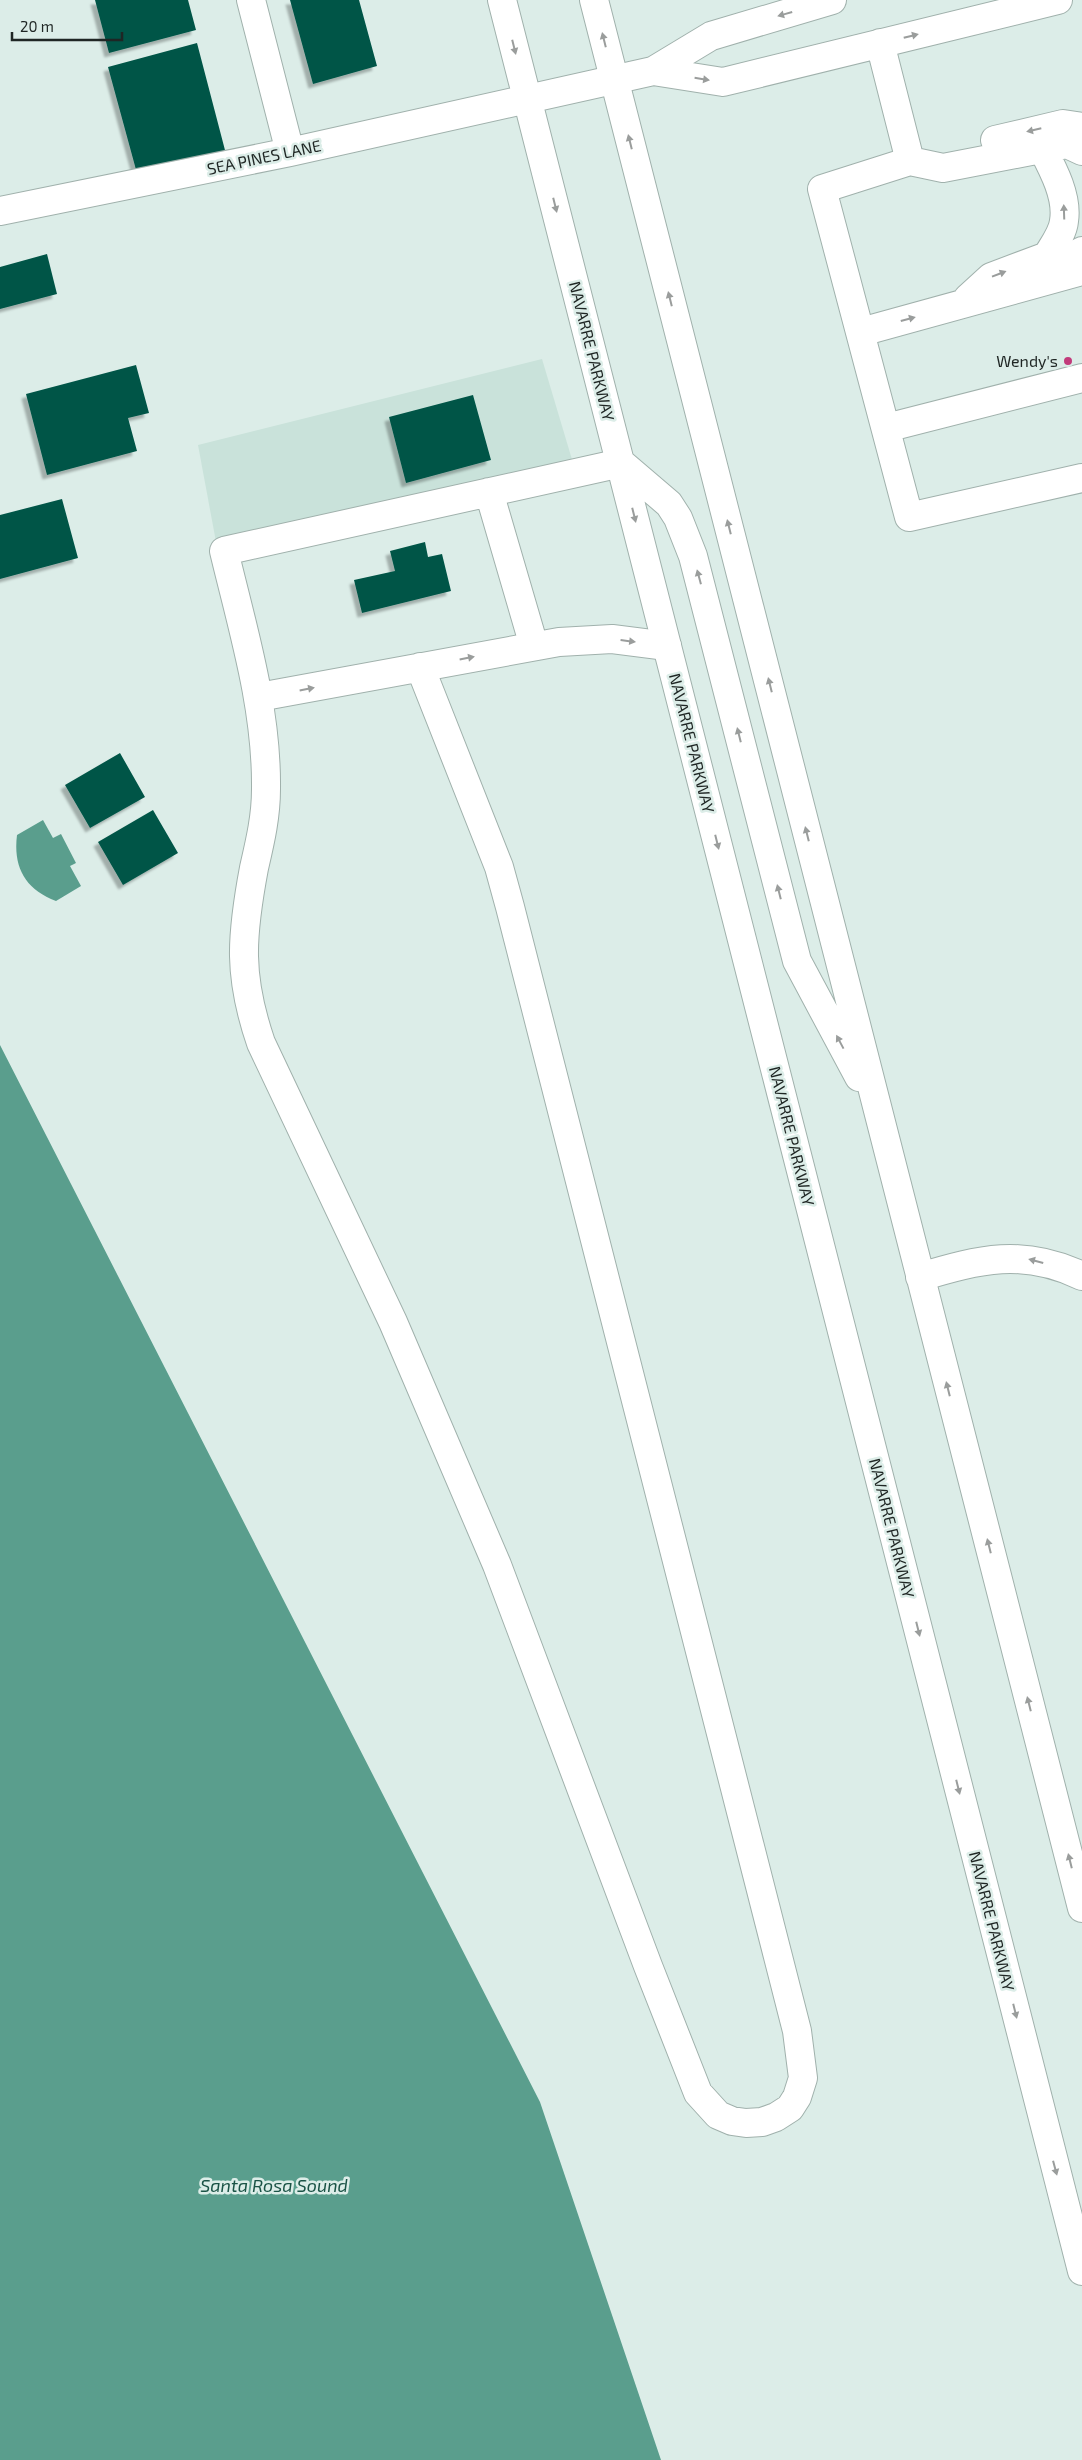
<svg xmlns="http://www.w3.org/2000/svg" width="1082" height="2460" font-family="'Exo 2',sans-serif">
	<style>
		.built { fill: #c9e2da }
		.water { fill: #5a9e8d }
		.building { fill: #025547; filter: url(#shadow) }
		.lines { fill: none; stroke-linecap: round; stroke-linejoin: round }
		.minor-casing { stroke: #a0b1ac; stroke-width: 30 }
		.highway-casing { stroke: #a0b1ac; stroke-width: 30 }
		.minor { stroke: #fff; stroke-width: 28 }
		.highway { stroke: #fff; stroke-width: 28 }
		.oneway { fill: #9a9d9c }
		.poi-dot { fill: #c23b7b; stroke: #dcede8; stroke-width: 2 }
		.labels { text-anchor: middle; stroke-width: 5; stroke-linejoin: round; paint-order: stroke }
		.street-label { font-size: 16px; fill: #1f2624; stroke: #dcede8 }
		.poi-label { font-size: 16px; fill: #1f2624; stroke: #dcede8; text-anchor: end }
		.water-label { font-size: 18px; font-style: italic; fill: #1a5346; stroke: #dcede8 }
	</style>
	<defs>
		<filter id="shadow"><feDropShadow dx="-4.5" dy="4.5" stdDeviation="1" flood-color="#0004"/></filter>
	</defs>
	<rect width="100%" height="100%" fill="#dcede8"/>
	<path class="built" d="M542 359 579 483 219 558 198 445Z"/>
	<path class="water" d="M43 820 53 838 61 834 76 863 70 866 81 886 56 901C25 889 13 867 17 835Z
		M0 1045 540 2102 661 2460H0Z"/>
	<path class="building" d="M95 0H188L196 30 109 53Z
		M290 0H359L377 66 313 84Z
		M197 43 226 154 138 177 108 67Z
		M47 254 57 294 0 309V267Z
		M136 365 149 413 128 418 137 451 47 475 26 394Z
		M473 395 491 460 406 483 389 417Z
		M62 499 78 558 0 579V515Z
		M425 542 428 557 442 554 451 591 362 613 354 580 395 571 390 551Z
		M120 753 145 797 90 828 65 785Z
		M153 810 178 853 123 885 98 842Z"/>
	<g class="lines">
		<g class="minor-casing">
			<path id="minor" d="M251 0 290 152
				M880 43 910 161 822 189 909 517 1082 478
				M653 71 723 82 1058 0
				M995 140 1063 124 1082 127
				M1042 148C1053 169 1068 197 1064 221 1063 233 1053 246 1047 256
				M910 161 943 168 1067 144 1082 151
				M0 211 290 152 653 71 711 36 832 0
				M968 298 991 277 1047 256 1070 258 1082 251
				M861 332 1082 271
				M886 428 1082 378
				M489 492 534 646
				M420 667 499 867 510 907 797 2031 803 2078 797 2097 790 2108 776 2117 762 2122 746 2123 732 2121 718 2115 698 2093 648 1966 497 1565 393 1322 261 1043C238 976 241 937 254 868 260 842 266 817 266 789 267 708 243 630 224 551L621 463
				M259 697 559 642 612 639 667 646"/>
		</g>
		<g class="highway-casing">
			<path id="highway" d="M502 0 1082 2271
				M594 0 1082 1908
				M621 463 669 504 678 518 693 556 797 961 859 1077
				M920 1277C980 1259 1023 1248 1082 1276"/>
		</g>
		<use href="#minor" class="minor"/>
		<use href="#highway" class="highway"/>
	</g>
	<defs><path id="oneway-solid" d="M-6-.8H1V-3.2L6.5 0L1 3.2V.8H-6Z" transform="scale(1.25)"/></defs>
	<g class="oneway">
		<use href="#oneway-solid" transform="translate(785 14) rotate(164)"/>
		<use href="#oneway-solid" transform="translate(911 36) rotate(-14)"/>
		<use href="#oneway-solid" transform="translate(604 40) rotate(-104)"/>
		<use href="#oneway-solid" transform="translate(514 47) rotate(76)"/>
		<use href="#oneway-solid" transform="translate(702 79) rotate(9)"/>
		<use href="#oneway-solid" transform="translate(1034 130) rotate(167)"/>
		<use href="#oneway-solid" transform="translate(630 142) rotate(-104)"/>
		<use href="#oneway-solid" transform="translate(555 205) rotate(76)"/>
		<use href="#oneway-solid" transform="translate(1064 212) rotate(-92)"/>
		<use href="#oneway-solid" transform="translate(999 274) rotate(-21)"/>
		<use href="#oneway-solid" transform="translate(670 299) rotate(-104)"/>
		<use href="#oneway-solid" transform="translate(908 319) rotate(-15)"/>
		<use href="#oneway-solid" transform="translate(634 515) rotate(76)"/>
		<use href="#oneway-solid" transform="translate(729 527) rotate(-104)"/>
		<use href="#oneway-solid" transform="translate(699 577) rotate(-105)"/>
		<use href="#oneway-solid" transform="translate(628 641) rotate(7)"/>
		<use href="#oneway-solid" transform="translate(467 658) rotate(-11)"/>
		<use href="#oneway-solid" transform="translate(770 685) rotate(-104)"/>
		<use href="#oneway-solid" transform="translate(307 689) rotate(-11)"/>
		<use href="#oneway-solid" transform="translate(739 735) rotate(-104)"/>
		<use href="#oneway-solid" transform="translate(807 834) rotate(-104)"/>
		<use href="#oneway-solid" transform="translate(717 842) rotate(76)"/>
		<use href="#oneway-solid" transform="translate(779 892) rotate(-104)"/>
		<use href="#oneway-solid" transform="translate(840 1042) rotate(-118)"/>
		<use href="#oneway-solid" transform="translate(1036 1261) rotate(-165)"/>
		<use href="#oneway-solid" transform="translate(948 1389) rotate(-104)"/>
		<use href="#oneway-solid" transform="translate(989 1546) rotate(-104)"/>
		<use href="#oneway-solid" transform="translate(918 1629) rotate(76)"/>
		<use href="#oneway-solid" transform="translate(1029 1704) rotate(-104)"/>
		<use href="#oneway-solid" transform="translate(958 1787) rotate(76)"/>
		<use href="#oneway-solid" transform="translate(1070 1861) rotate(-104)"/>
		<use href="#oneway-solid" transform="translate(1015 2011) rotate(76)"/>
		<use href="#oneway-solid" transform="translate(1055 2168) rotate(75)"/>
	</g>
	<circle class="poi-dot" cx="1068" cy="361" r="5"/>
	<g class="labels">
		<g class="street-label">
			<text transform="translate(264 157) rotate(-12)" y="6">SEA PINES LANE</text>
			<text transform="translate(592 351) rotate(76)" y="6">NAVARRE PARKWAY</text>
			<text transform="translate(692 743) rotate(76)" y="6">NAVARRE PARKWAY</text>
			<text transform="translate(792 1136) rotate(76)" y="6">NAVARRE PARKWAY</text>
			<text transform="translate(892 1528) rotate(76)" y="6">NAVARRE PARKWAY</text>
			<text transform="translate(992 1921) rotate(76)" y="6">NAVARRE PARKWAY</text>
		</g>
		<g class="poi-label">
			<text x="1058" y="367">Wendy's</text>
		</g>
		<g class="water-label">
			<text x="274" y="2192">Santa Rosa Sound</text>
		</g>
	</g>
	<path d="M12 32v8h110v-8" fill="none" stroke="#1f2624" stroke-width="2.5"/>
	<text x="20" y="32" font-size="15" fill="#1f2624" stroke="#dcede8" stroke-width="4" paint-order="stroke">20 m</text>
</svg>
